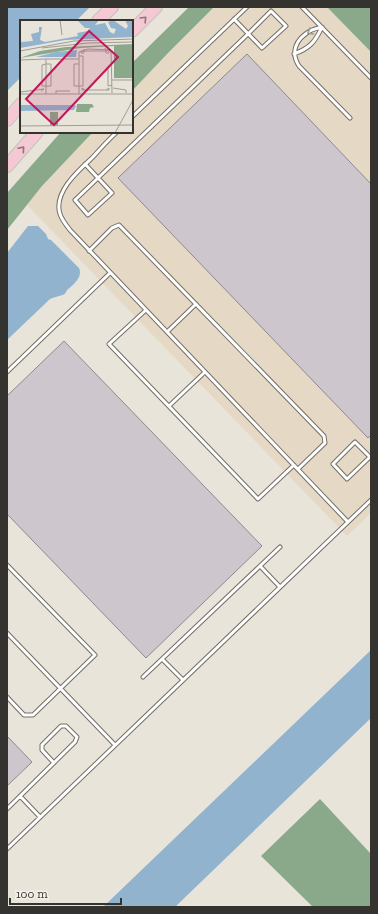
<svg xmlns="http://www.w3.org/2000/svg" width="378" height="914" font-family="'Zilla Slab',serif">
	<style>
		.industrial { fill: #e5d9c5 }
		.forest { fill: #8aa88a }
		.water { fill: #91b3ce }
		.building { fill: #cdc6cd; stroke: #8f888f }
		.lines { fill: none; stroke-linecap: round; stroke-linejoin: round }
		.lane-casing { stroke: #736f67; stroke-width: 5 }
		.highway-casing { stroke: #c2c2c1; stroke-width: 14 }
		.lane { stroke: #fff; stroke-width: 3 }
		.highway { stroke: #f5c9d3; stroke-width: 12 }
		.oneway { stroke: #8b7679 }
		.oneway2 { stroke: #9a9997 }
		.inset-road { fill: none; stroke: #a09d96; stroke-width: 1 }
		.view { fill: #c2185b; fill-opacity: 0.15; stroke: #c2185b; stroke-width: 2 }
		.inset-edge { fill: none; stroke: #34332f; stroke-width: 2 }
	</style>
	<rect width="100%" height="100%" fill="#e8e4da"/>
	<path class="industrial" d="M214 7H327L371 52V513L347 536 27 205 42 186 93 132H132V91L168 53Z"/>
	<path class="forest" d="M189 7H214L168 53 132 91V63Z
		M327 7H371V52Z
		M61 132H93L42 186 7 230V193Z
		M320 799 371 854V907H313L261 856Z"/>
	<path class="water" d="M7 7H90L76 21H21V77L7 91Z
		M28 226H38L46 234 48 239 51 240 79 268C83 277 74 284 67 290 66 292 65 294 63 295 59 296 54 297 50 299L7 340V253Z
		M371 650V718L175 907H103Z"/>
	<path class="building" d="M247 54 371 184V435L368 438 118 178Z
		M64 341 262 546 146 658 7 514V396Z
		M7 736 32 762 7 786Z"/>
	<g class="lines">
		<g class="lane-casing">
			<path id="lane" d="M302 7 371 78
				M294 54C310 48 315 42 322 27 318 28 313 29 310 31 296 39 290 52 299 66L350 118
				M132 117 247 7
				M117 132C108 140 101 148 93 157 79 170 53 192 60 214 62 220 66 225 70 230L348 522
				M85 164 112 193 88 215 75 200 98 178 248 34 271 11 286 26 262 48 234 19
				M89 251 112 228 119 225 188 296 324 436 325 443 298 469
				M146 310 109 344 258 499 294 465
				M167 332 196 304
				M7 372 110 273
				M169 406 205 372
				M370 457 355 442 333 464 347 479 371 456
				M280 547 260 566 280 587
				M7 565 95 655 33 715H24L7 697
				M7 633 115 745
				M143 677 162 659
				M183 680 162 659 260 566
				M20 796 40 817
				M7 809 75 742 77 737 66 726H61L42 745V750L54 763
				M7 849 371 500"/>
		</g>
		<g class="highway-casing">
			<path id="highway" d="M98 21 112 7
				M132 31 156 7
				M7 120 21 104
				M7 166 37 132"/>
		</g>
		<use href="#lane" class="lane"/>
		<use href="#highway" class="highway"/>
	</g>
	<defs><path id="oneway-chevron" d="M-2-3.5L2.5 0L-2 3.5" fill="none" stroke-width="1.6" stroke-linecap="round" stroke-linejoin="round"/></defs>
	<g class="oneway">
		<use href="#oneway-chevron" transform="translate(144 19) rotate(-46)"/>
		<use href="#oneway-chevron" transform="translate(22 149) rotate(-49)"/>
	</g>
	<use class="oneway2" href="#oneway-chevron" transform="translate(310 32) rotate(150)"/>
	<g transform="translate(20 20)">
		<rect width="113" height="113" fill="#e8e4da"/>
		<path d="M113 24V58H94V26L60 28 0 38 20 31 46 27ZM57 84H72L74 87 70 88 69 92H56ZM30 92H38V105H30Z" fill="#8aa88a"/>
		<path d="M57 0H79L75 5 85 3 90 12 94 14 96 9 91 8 88 2 93 0 106 9 108 6 105 0H113V17L45 20 0 28V18L1 22 13 21 11 14 19 12V7H22L20 20 25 22 58 16 57 13 68 11 70 8H65ZM57 30 56 37H16L36 32ZM0 85H55L56 86 54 90 0 91Z" fill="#91b3ce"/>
		<path class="inset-road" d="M40 0 42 15M22 28 68 23 113 22M64 29V33H61V31H86L89 30V33H86V31L85 28M0 31 54 21 113 19M59 36H63V66H59M0 40 26 39M26 44 22 45V66H31V44H26M59 44H54V66H59M88 47V66L92 65M92 60H113M93 68 106 70V73M65 70 62 68V70H89V68L86 70M0 72 24 69 21 71M0 74H113M26 74V39H59M36 74V71H50M59 74V32L68 29 91 30 92 73M0 106 113 105M95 113 113 80"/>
		<path class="view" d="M69 11 98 37 34 105 6 79Z"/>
		<rect width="113" height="113" class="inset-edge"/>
	</g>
	<rect width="378" height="914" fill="none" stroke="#34332f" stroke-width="16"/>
	<path d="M10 898v6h111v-6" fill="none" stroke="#34332f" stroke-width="2"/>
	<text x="16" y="898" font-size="12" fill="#34332f" stroke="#f6f1e8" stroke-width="3" paint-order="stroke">100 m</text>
</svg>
